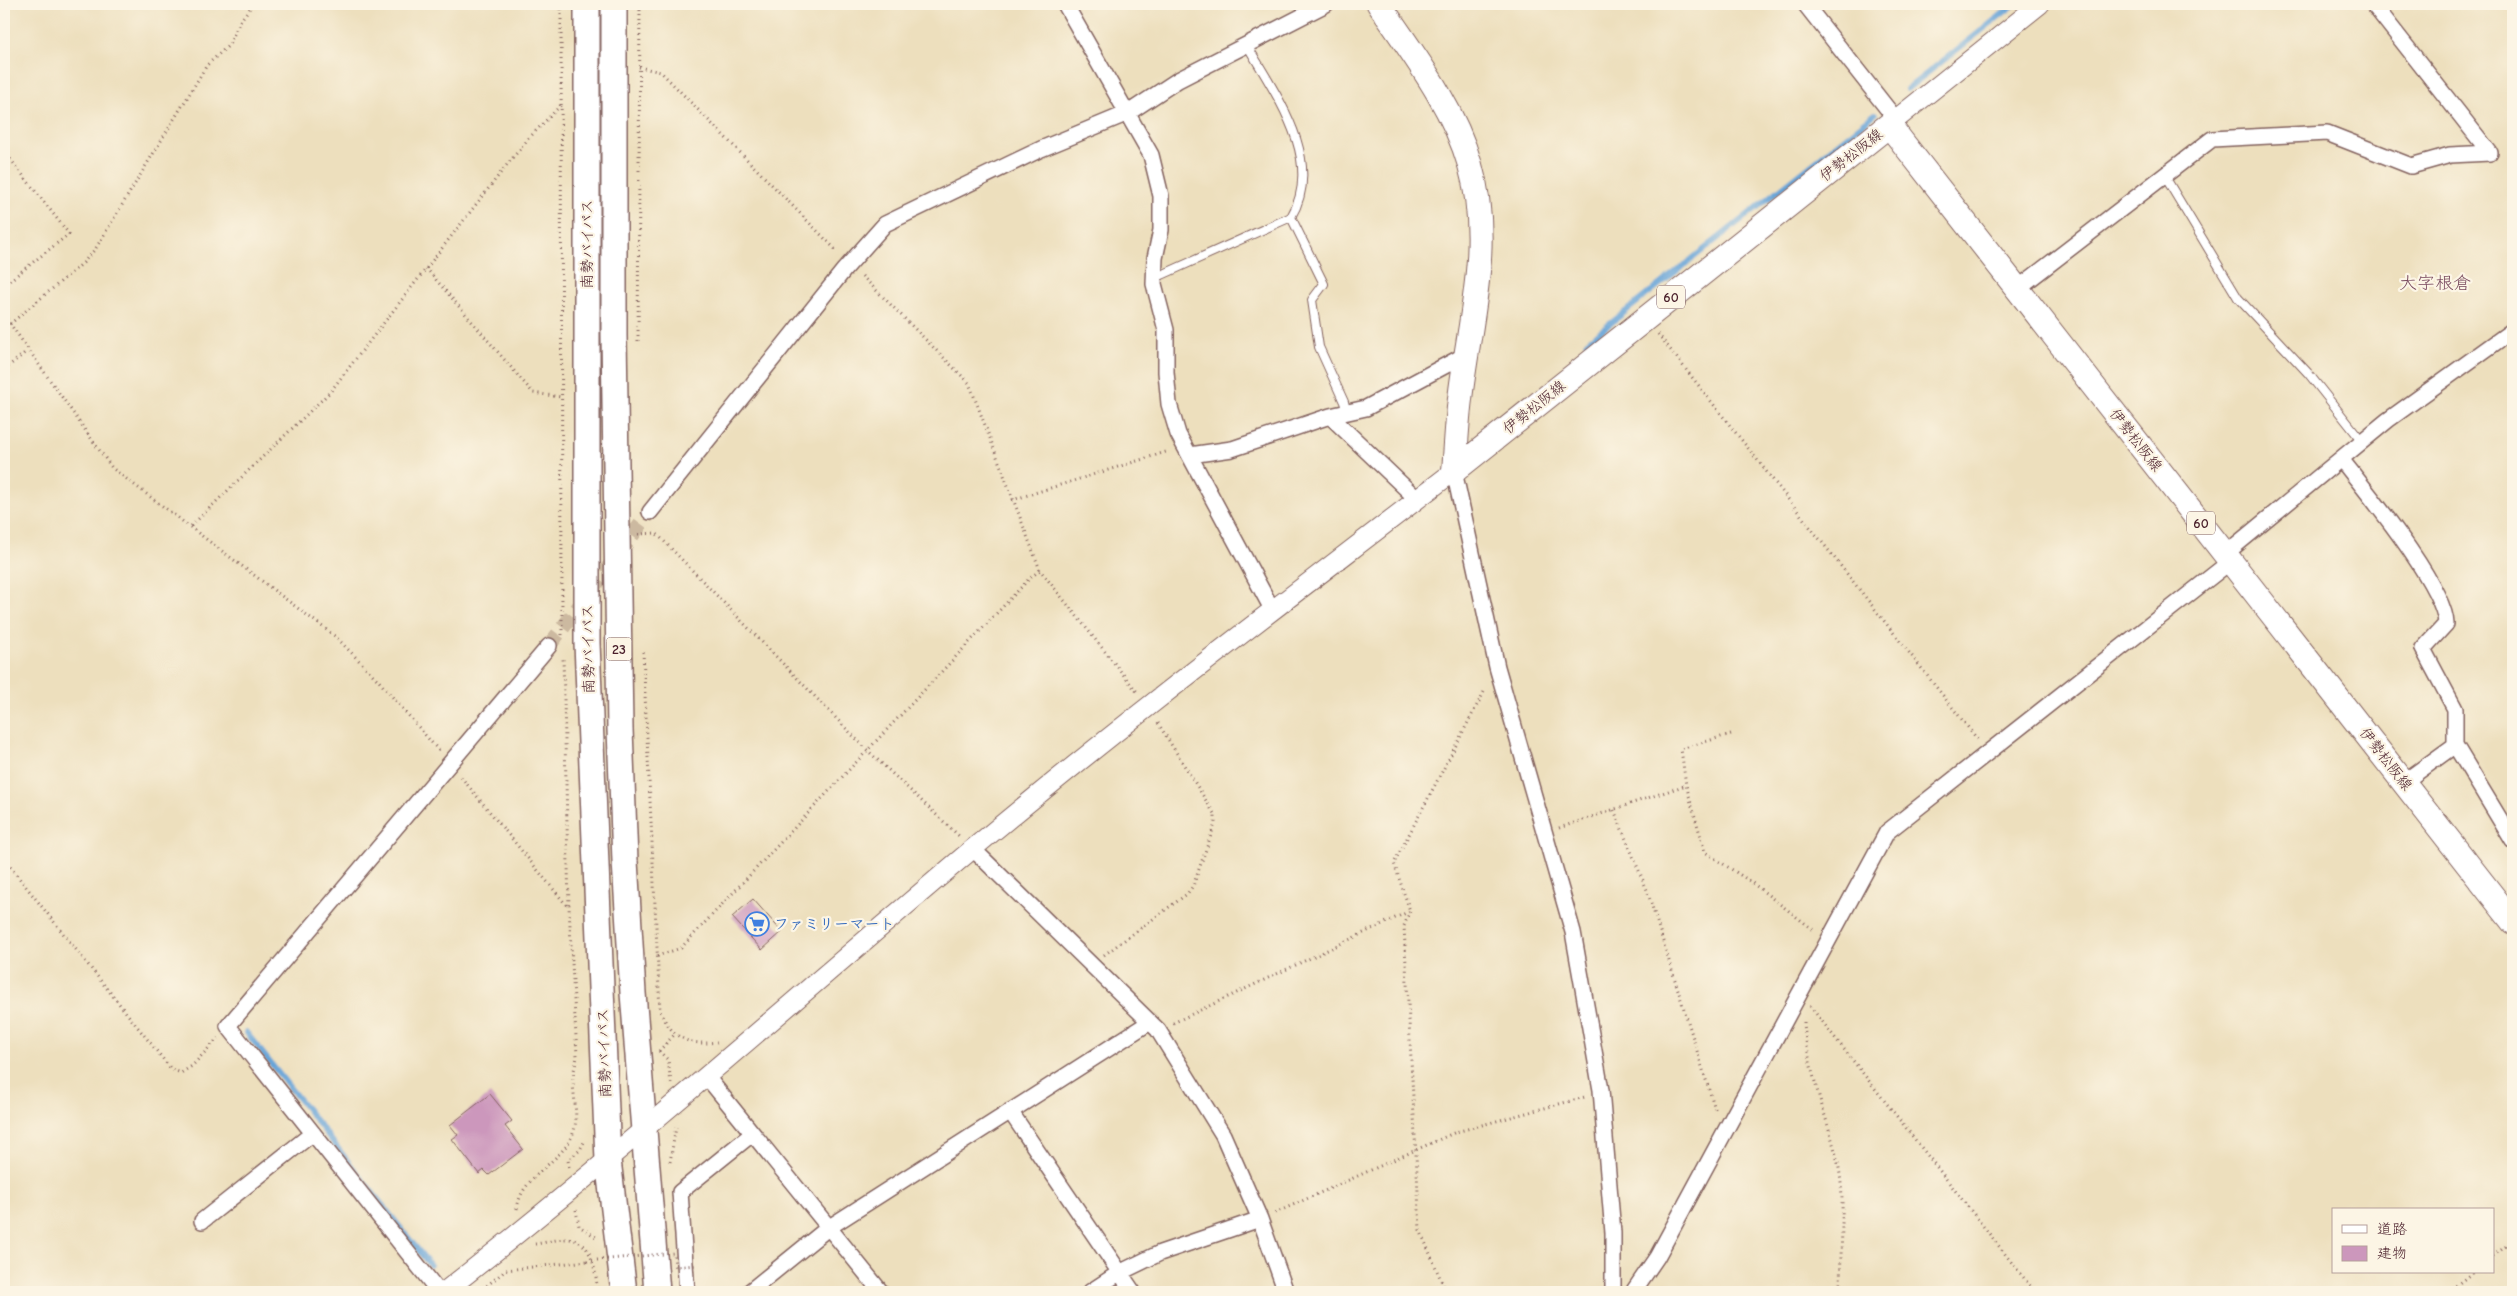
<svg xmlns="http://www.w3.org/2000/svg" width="2517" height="1296" font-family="'Comic Neue','Klee One',sans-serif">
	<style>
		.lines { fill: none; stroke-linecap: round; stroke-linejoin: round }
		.stream { stroke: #67a4d8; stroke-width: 5.5 }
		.building { fill: #cc97bc }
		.minor-tunnel { stroke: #ccb9a0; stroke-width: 15; stroke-dasharray: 15 8; stroke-linecap: butt }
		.service-casing { stroke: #83625e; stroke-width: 10 }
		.minor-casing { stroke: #83625e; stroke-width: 18 }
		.tertiary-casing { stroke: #83625e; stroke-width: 21 }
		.primary-casing { stroke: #83625e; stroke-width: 26 }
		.trunk-casing { stroke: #83625e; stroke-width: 28 }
		.path { stroke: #83625e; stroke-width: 3; stroke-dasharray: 1 4; stroke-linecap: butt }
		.service { stroke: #fff; stroke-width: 8 }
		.minor { stroke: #fff; stroke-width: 15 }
		.tertiary { stroke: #fff; stroke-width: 19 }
		.primary { stroke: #fff; stroke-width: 24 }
		.trunk { stroke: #fff; stroke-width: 25 }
		.path-bridge { stroke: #83625e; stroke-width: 3; stroke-dasharray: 1 4; stroke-linecap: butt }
		.labels { text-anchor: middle; stroke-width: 4.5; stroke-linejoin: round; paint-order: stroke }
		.shield { fill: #fcf5e5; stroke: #7f5f63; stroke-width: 1 }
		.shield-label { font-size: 14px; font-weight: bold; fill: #4a1f2b }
		.street-label { font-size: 15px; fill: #4a1f2b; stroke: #fcf5e5 }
		.shop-label { font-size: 15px; font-weight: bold; fill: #366cbe; stroke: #fcf5e5; text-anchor: start }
		.quarter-label { font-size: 18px; fill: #78495e; stroke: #fcf5e5 }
	</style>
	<rect width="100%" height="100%" fill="#fcf5e5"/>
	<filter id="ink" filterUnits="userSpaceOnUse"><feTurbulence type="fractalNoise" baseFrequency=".02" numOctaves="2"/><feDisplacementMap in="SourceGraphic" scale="10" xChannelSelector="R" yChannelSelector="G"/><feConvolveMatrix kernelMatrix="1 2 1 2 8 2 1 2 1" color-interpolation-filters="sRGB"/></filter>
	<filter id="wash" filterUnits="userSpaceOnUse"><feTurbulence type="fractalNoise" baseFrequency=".0096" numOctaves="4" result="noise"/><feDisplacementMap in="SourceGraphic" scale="20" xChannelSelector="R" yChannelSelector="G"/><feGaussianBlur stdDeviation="1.12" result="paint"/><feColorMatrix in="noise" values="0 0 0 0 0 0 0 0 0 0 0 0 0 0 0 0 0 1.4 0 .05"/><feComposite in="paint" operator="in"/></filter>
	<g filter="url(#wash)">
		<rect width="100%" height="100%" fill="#eddfbd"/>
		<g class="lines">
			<path class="stream" d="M1907 89 2015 4
				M1587 342 1875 114
				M246 1032 430 1265"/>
		</g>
		<g id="blocks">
			<path class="building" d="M753 899 782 932 762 950 732 917Z
				M490 1094 512 1121 505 1126 523 1149 489 1175 484 1170 479 1174 452 1139 458 1135 450 1125Z"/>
		</g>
	</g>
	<g filter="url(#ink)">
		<use href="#blocks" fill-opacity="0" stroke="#83625e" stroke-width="1"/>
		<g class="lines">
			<path class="minor-tunnel" d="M549 646 650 512"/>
			<g class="service-casing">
				<path id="service" d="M2164 175 2238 298 2308 373 2362 441
					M1291 217 1324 284 1312 300 1319 347 1344 402 1347 413
					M1155 278 1291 217C1325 160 1275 94 1247 45"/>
			</g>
			<g class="minor-casing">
				<path id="minor" d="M1065 4 1151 155 1161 196V230L1155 258 1154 284 1166 330V372L1169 404 1178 434 1273 611
					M1805 4 1890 112 1889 125
					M2017 289 2212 139 2327 133 2411 166 2450 155 2490 153 2373 4
					M1330 416 1366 408 1467 354
					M1190 455 1232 449 1330 416 1417 499
					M2341 459C2366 491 2445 586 2446 624L2423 649 2455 709V745L2513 841
					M1454 471 1497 667 1573 932 1601 1090 1613 1233V1292
					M650 512 844 270 885 224 1041 149 1128 113 1178 80 1326 4
					M2225 554 2388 420 2513 330
					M2404 782 2455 745
					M973 849 1158 1030 1223 1135 1260 1219 1286 1292
					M707 1077 881 1292
					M1010 1111 1133 1292
					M202 1221 313 1133
					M439 1292 228 1026 549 646
					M687 1292 680 1192 752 1134
					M749 1292 828 1228 1150 1022
					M1090 1292 1119 1273 1160 1253 1260 1219
					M1633 1292 1657 1257 1887 832 2231 561"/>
			</g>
			<g class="tertiary-casing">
				<path id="tertiary" d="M1889 125 2040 4
					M444 1292C624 1151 795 999 970 851 1127 719 1292 596 1454 471"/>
			</g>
			<g class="primary-casing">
				<path id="primary" d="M1379 4C1413 54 1453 106 1470 165 1493 244 1469 321 1460 399 1457 422 1456 447 1454 471
					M1454 471 1889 125 2513 922"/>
			</g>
			<g class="trunk-casing">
				<path id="trunk" d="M587 4V643L608 1160 624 1292
					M614 4V335L620 729 625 861 633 993 657 1292"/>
			</g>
			<path class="path" d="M561 4 562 636
				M639 67 661 72 838 252
				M4 151 69 234 4 285
				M426 268 533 393 561 397
				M862 276 969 383 1040 570 1138 693
				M4 315 112 468 336 637 377 679 439 751
				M10 324 83 263 96 248 207 65 229 45 240 21 253 4
				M1658 334 1978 740
				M638 341 640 4
				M4 370 27 351
				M1012 500 1169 451
				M191 526 330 392 506 166 529 138 561 105
				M638 534 656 533 865 748 959 836
				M643 652 660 1011C673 1038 686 1046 717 1042
				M1731 734 1681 749 1686 785 1705 852 1751 882 1815 931
				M461 777 568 907
				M1614 810 1647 890 1716 1112
				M1559 828 1686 785
				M4 859 171 1069 181 1073 192 1066 218 1038
				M1410 911 1404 926 1420 1230 1446 1292
				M1104 955 1187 894 1193 886 1215 824V815L1158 723
				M657 956 681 948 1029 579 1040 570
				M1810 1006 2035 1292
				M1804 1022C1807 1070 1827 1115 1838 1163 1846 1200 1840 1253 1840 1292
				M1173 1023 1410 911 1394 863 1485 690
				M659 1051 675 1034
				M659 1051 668 1060 671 1083
				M670 1162 676 1127
				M569 1167 568 1160 580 1150 585 1140
				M517 1209C521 1177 556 1165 570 1140 581 1121 573 1100 573 1079 573 1072 576 1064 577 1056L569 907 563 657
				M576 1210 579 1226 596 1237
				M1275 1213 1456 1132 1585 1097
				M535 1244C545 1243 556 1239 567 1239 594 1239 595 1273 598 1292
				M2493 1256 2513 1241
				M479 1292 506 1270 587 1261
				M2448 1292 2473 1272"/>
			<use href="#service" class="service"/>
			<use href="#minor" class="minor"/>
			<use href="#tertiary" class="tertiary"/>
			<use href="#primary" class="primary"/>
			<use href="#trunk" class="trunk"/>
			<path class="path-bridge" d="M587 1261 674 1253 675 1267 696 1265"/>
		</g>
	</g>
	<defs>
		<g id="supermarket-ring" transform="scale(1.25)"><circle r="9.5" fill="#fcf5e5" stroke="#3f7fe0" stroke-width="1.5"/><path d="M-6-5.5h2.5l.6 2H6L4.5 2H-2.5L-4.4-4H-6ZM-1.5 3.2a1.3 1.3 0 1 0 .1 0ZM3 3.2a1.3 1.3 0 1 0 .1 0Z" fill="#3f7fe0"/></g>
	</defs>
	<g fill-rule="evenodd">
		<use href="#supermarket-ring" x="757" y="924"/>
	</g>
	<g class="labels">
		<g class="shield">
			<rect x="1657" y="285.5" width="28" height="23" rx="4"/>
			<rect x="2187" y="511.5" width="28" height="23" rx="4"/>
			<rect x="606.5" y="637.5" width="25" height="23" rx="4"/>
		</g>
		<g class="shield-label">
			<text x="1671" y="302">60</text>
			<text x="2201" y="528">60</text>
			<text x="619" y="654">23</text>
		</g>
		<g class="street-label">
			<text transform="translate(1851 155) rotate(-38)" y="5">伊勢松阪線</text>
			<text transform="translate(587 244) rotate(-90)" y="5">南勢バイパス</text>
			<text transform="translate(1534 407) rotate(-39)" y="5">伊勢松阪線</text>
			<text transform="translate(2136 440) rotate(52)" y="5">伊勢松阪線</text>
			<text transform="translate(588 649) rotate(-91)" y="5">南勢バイパス</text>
			<text transform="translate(2386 759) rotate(52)" y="5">伊勢松阪線</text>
			<text transform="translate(604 1053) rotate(-92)" y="5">南勢バイパス</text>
		</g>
		<g class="shop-label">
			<text x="774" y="929">ファミリーマート</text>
		</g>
		<g class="quarter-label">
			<text x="2435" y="289">大字根倉</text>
		</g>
	</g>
	<rect width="2517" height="1296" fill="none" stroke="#fcf5e5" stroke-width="20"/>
	<rect x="2332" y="1208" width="162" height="65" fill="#fcf5e5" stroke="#b59f9b"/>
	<rect x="2342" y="1225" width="25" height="8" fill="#ffffff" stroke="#b59f9b"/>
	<text x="2377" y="1234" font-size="15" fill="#4a1f2b">道路</text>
	<rect x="2342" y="1246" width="25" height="15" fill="#cc97bc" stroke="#b59f9b"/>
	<text x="2377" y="1258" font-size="15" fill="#4a1f2b">建物</text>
</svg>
